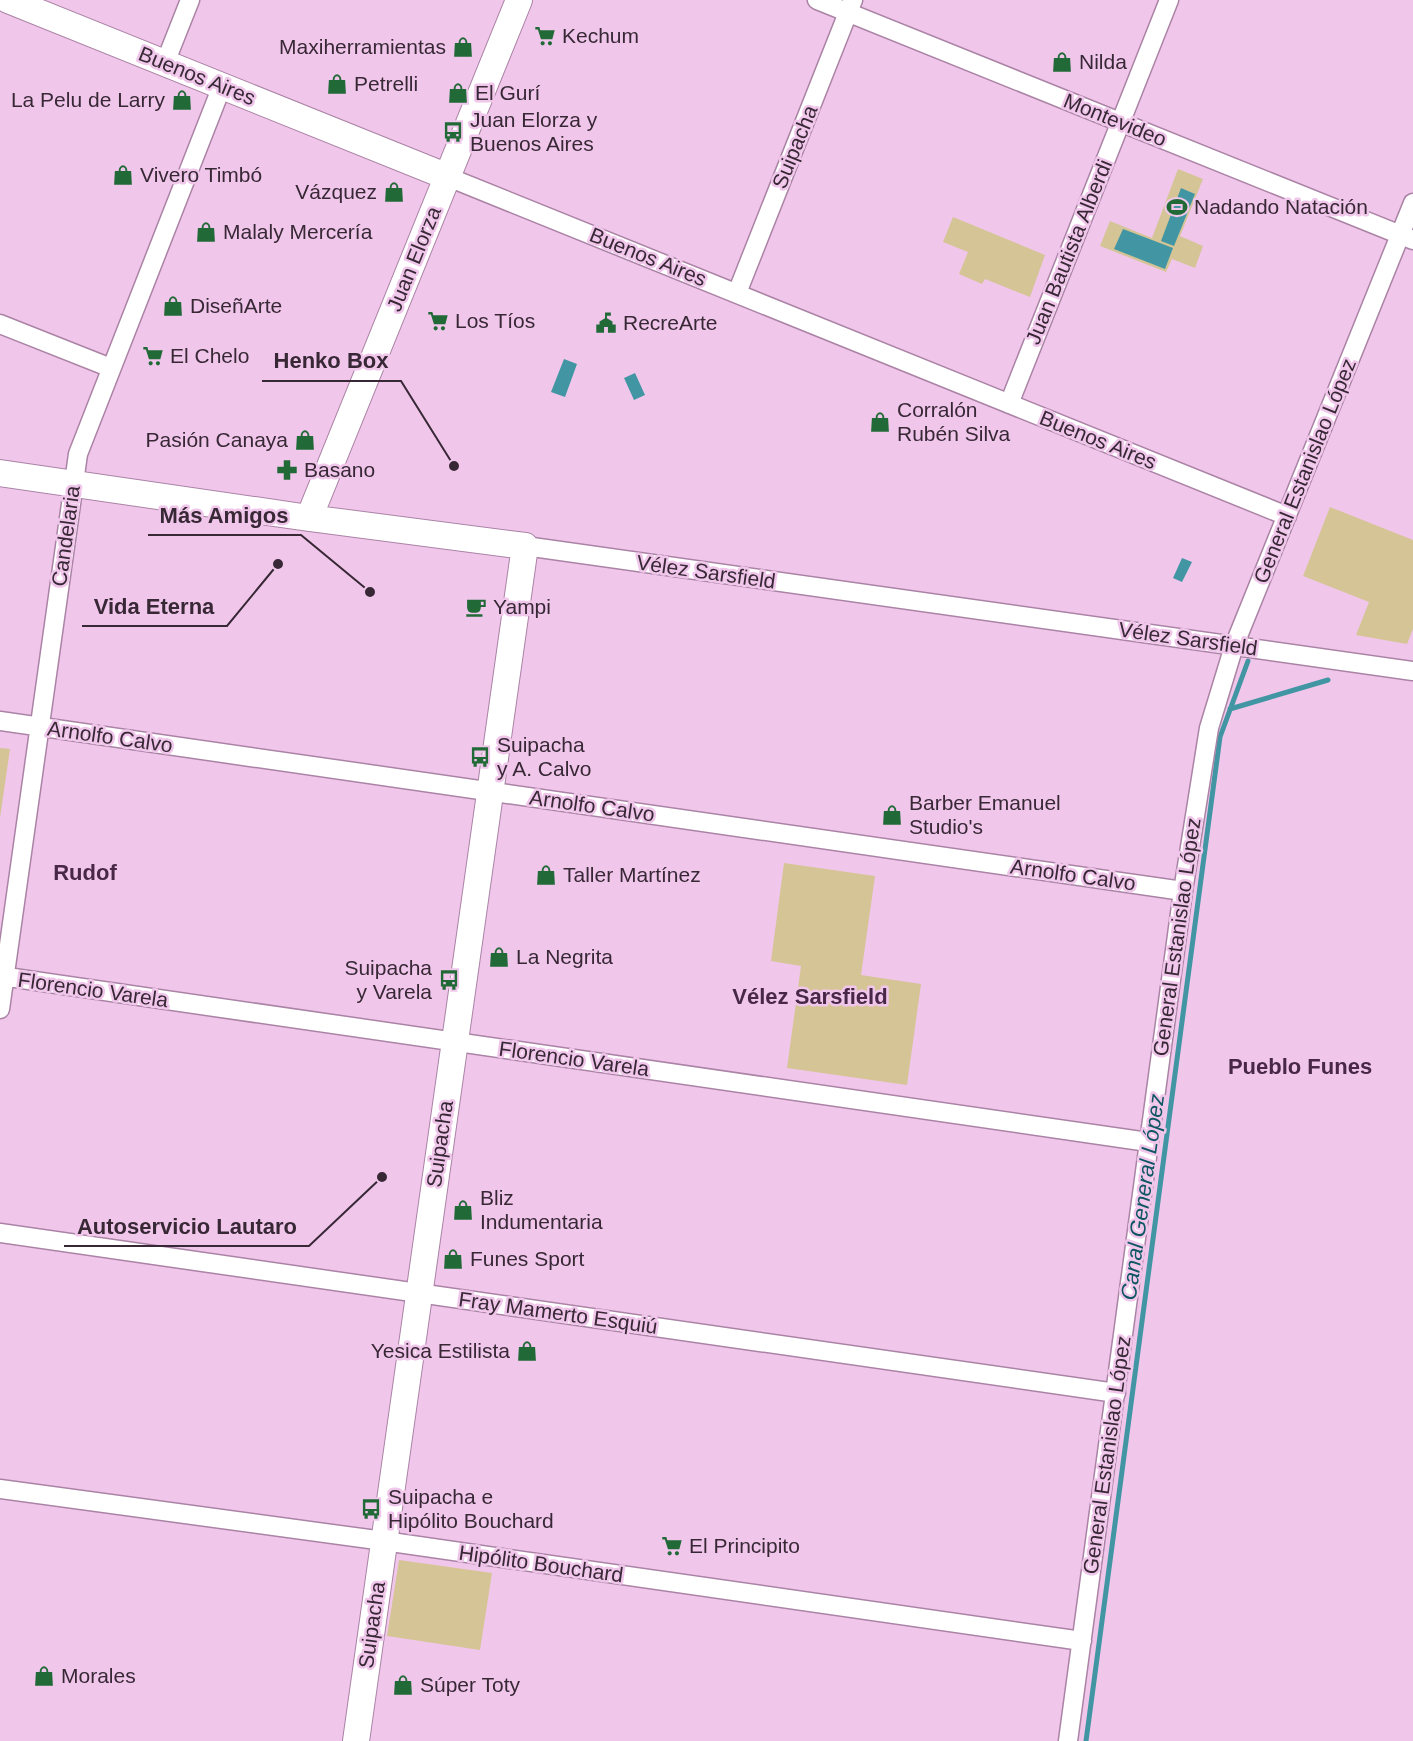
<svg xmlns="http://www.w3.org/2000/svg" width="1413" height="1741" font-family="Arial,sans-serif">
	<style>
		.green { fill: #d5c495 }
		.water { fill: #4296a4 }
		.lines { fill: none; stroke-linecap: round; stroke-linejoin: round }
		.stream { stroke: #4296a4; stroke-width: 5 }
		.street-casing { stroke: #aa83a5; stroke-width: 21 }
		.secondary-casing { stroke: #aa83a5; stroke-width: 28 }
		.street { stroke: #fff; stroke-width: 18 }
		.secondary { stroke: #fff; stroke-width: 26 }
		.labels { text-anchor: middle; stroke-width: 5; stroke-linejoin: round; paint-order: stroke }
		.poi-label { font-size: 21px; fill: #382836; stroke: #f0c7eb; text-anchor: start }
		.street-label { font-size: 21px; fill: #382836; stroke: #f0c7eb }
		.neighbourhood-label { font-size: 22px; font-weight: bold; fill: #482846; stroke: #f0c7eb }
		.water-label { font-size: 22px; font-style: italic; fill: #0e5661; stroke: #f0c7eb }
		.leader { fill: none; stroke: #382836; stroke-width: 2 }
		.callout-dot { fill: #382836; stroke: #f0c7eb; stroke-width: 2 }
		.callout-label { font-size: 22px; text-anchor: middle; font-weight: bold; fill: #382836; stroke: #f0c7eb; stroke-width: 5; stroke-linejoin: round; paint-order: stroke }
	</style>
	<rect width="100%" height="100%" fill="#f0c7eb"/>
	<path class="green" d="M1178 169 1203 179 1180 236 1203 246 1195 268 1172 259 1166 272 1100 246 1110 221 1152 238Z
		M953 217 1045 255 1030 297 985 279 982 284 959 274 968 252 943 242Z
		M1330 507 1413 540V629L1407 644 1356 635 1369 602 1303 576Z
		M0 748 10 749 0 818Z
		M784 863 875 876 861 975 921 984 907 1085 787 1068 801 966 771 961Z
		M399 1560 492 1573 480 1650 387 1636Z"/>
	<path class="water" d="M1181 188 1195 194 1174 246 1161 241Z
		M1123 229 1173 248 1165 269 1114 249Z
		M564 359 577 364 565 397 551 392Z
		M635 373 645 395 634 400 624 378Z
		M1182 558 1192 562 1182 582 1173 578Z"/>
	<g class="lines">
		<path class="stream" d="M1230 709 1328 680
			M1086 1741 1220 737 1248 661"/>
		<g class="street-casing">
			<path id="street" d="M817 0 1413 240
				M165 63 190 0
				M448 177 1287 516
				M737 293 853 0
				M0 324 111 368
				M1009 404 1169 0
				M525 546 1413 671
				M0 721 1183 891
				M0 976 1148 1142
				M0 1009 78 454 222 86
				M0 1233 1116 1393
				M0 1489 384 1541 1082 1641
				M1068 1741 1183 891 1209 728 1234 646 1413 203"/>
		</g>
		<g class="secondary-casing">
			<path id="secondary" d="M8 0 448 177
				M0 473 309 518 525 546 356 1741
				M309 518 519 0"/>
		</g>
		<use href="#street" class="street"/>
		<use href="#secondary" class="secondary"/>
	</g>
	<defs>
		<g id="supermarket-bare" transform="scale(1.62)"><path d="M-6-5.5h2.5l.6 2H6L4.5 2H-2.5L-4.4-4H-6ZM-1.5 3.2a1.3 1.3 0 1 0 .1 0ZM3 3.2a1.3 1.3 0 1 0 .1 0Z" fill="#216a38" stroke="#f0c7eb" stroke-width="2.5" paint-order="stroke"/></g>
		<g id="shop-bare" transform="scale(1.62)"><path d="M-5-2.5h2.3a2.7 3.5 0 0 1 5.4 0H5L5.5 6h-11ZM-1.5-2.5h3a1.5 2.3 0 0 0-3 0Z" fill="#216a38" stroke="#f0c7eb" stroke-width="2.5" paint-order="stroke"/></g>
		<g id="bus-bare" transform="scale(1.62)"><path d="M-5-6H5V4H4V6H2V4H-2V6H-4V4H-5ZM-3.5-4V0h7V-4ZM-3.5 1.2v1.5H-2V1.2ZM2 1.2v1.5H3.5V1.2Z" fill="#216a38" stroke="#f0c7eb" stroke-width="2.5" paint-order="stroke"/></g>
		<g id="stadium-bare" transform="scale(1.62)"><path d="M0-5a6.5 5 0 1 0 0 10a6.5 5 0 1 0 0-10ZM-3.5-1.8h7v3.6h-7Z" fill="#216a38" stroke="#f0c7eb" stroke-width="2.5" paint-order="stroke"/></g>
		<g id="civic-bare" transform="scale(1.62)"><path d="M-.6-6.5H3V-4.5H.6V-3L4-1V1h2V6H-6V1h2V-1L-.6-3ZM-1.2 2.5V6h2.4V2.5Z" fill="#216a38" stroke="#f0c7eb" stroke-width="2.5" paint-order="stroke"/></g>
		<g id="pharmacy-bare" transform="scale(1.62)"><path d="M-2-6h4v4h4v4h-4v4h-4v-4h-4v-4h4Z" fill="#216a38" stroke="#f0c7eb" stroke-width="2.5" paint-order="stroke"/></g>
		<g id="cafe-bare" transform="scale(1.62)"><path d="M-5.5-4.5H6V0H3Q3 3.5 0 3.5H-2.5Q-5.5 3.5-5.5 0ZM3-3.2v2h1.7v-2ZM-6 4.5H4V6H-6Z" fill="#216a38" stroke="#f0c7eb" stroke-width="2.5" paint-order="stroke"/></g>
	</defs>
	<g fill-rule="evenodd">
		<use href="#supermarket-bare" x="545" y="36"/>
		<use href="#shop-bare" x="463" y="47"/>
		<use href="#shop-bare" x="1062" y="62"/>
		<use href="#shop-bare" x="337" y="84"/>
		<use href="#shop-bare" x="458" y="93"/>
		<use href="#shop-bare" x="182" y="100"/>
		<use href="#bus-bare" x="453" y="132"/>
		<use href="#shop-bare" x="123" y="175"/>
		<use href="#shop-bare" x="394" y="192"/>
		<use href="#stadium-bare" x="1177" y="207"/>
		<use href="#shop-bare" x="206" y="232"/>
		<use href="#shop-bare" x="173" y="306"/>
		<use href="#supermarket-bare" x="438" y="321"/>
		<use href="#civic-bare" x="606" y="323"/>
		<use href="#supermarket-bare" x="153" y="356"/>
		<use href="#shop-bare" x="880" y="422"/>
		<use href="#shop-bare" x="305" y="440"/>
		<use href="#pharmacy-bare" x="287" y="470"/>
		<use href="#cafe-bare" x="476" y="607"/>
		<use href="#bus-bare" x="480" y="757"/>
		<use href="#shop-bare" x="892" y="815"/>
		<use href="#shop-bare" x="546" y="875"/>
		<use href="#shop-bare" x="499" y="957"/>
		<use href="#bus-bare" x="449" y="980"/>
		<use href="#shop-bare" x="463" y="1210"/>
		<use href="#shop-bare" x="453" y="1259"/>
		<use href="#shop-bare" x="527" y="1351"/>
		<use href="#bus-bare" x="371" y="1509"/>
		<use href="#supermarket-bare" x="672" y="1546"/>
		<use href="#shop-bare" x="44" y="1676"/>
		<use href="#shop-bare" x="403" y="1685"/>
	</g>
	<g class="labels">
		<g class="poi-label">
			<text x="562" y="43">Kechum</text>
			<text x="446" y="54" text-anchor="end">Maxiherramientas</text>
			<text x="1079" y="69">Nilda</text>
			<text x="354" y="91">Petrelli</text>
			<text x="475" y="100">El Gurí</text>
			<text x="165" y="107" text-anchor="end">La Pelu de Larry</text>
			<text x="470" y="127">Juan Elorza y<tspan x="470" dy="24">Buenos Aires</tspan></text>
			<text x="140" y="182">Vivero Timbó</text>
			<text x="377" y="199" text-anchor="end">Vázquez</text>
			<text x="1194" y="214">Nadando Natación</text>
			<text x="223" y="239">Malaly Mercería</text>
			<text x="190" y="313">DiseñArte</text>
			<text x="455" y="328">Los Tíos</text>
			<text x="623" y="330">RecreArte</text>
			<text x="170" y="363">El Chelo</text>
			<text x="897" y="417">Corralón<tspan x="897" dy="24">Rubén Silva</tspan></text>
			<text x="288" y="447" text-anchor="end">Pasión Canaya</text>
			<text x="304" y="477">Basano</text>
			<text x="493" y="614">Yampi</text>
			<text x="497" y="752">Suipacha<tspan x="497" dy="24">y A. Calvo</tspan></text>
			<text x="909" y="810">Barber Emanuel<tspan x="909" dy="24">Studio's</tspan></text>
			<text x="563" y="882">Taller Martínez</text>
			<text x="516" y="964">La Negrita</text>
			<text x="432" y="975" text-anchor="end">Suipacha<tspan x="432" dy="24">y Varela</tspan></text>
			<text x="480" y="1205">Bliz<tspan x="480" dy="24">Indumentaria</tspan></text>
			<text x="470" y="1266">Funes Sport</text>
			<text x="510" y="1358" text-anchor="end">Yesica Estilista</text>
			<text x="388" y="1504">Suipacha e<tspan x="388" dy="24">Hipólito Bouchard</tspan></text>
			<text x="689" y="1553">El Principito</text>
			<text x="61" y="1683">Morales</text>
			<text x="420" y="1692">Súper Toty</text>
		</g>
		<g class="street-label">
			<text transform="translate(197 76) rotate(22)" y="7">Buenos Aires</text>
			<text transform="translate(1115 120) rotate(22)" y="7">Montevideo</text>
			<text transform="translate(795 147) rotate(-68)" y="7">Suipacha</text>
			<text transform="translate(1069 252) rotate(-68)" y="7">Juan Bautista Alberdi</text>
			<text transform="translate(648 257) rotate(22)" y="7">Buenos Aires</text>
			<text transform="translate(414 259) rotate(-68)" y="7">Juan Elorza</text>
			<text transform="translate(1098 440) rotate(22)" y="7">Buenos Aires</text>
			<text transform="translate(1305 471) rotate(-68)" y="7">General Estanislao López</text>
			<text transform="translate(66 536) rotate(-82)" y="7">Candelaria</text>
			<text transform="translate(706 572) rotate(8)" y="7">Vélez Sarsfield</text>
			<text transform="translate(1188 639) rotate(8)" y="7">Vélez Sarsfield</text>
			<text transform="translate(110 737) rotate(8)" y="7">Arnolfo Calvo</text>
			<text transform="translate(592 806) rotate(8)" y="7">Arnolfo Calvo</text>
			<text transform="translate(1073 875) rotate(8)" y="7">Arnolfo Calvo</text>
			<text transform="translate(1177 937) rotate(-82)" y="7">General Estanislao López</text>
			<text transform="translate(93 990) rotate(8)" y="7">Florencio Varela</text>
			<text transform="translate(574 1059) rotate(8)" y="7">Florencio Varela</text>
			<text transform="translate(440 1144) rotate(-82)" y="7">Suipacha</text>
			<text transform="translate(558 1313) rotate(8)" y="7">Fray Mamerto Esquiú</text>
			<text transform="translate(1107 1455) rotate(-82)" y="7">General Estanislao López</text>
			<text transform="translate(541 1564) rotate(8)" y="7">Hipólito Bouchard</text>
			<text transform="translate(372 1625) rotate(-82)" y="7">Suipacha</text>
		</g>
		<g class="neighbourhood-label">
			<text x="85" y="880">Rudof</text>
			<text x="810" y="1004">Vélez Sarsfield</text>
			<text x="1300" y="1074">Pueblo Funes</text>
		</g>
		<g class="water-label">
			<text transform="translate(1142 1197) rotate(-82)" y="8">Canal General López</text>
		</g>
	</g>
	<path class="leader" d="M454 466L401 381H262M370 592L301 535H148M278 564L227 626H82M382 1177L309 1246H64"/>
	<g class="callout-dot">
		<circle cx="454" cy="466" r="6"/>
		<circle cx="370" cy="592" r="6"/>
		<circle cx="278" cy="564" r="6"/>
		<circle cx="382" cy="1177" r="6"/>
	</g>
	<g class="callout-label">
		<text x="331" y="368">Henko Box</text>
		<text x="224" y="523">Más Amigos</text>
		<text x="154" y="614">Vida Eterna</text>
		<text x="187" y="1234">Autoservicio Lautaro</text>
	</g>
</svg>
